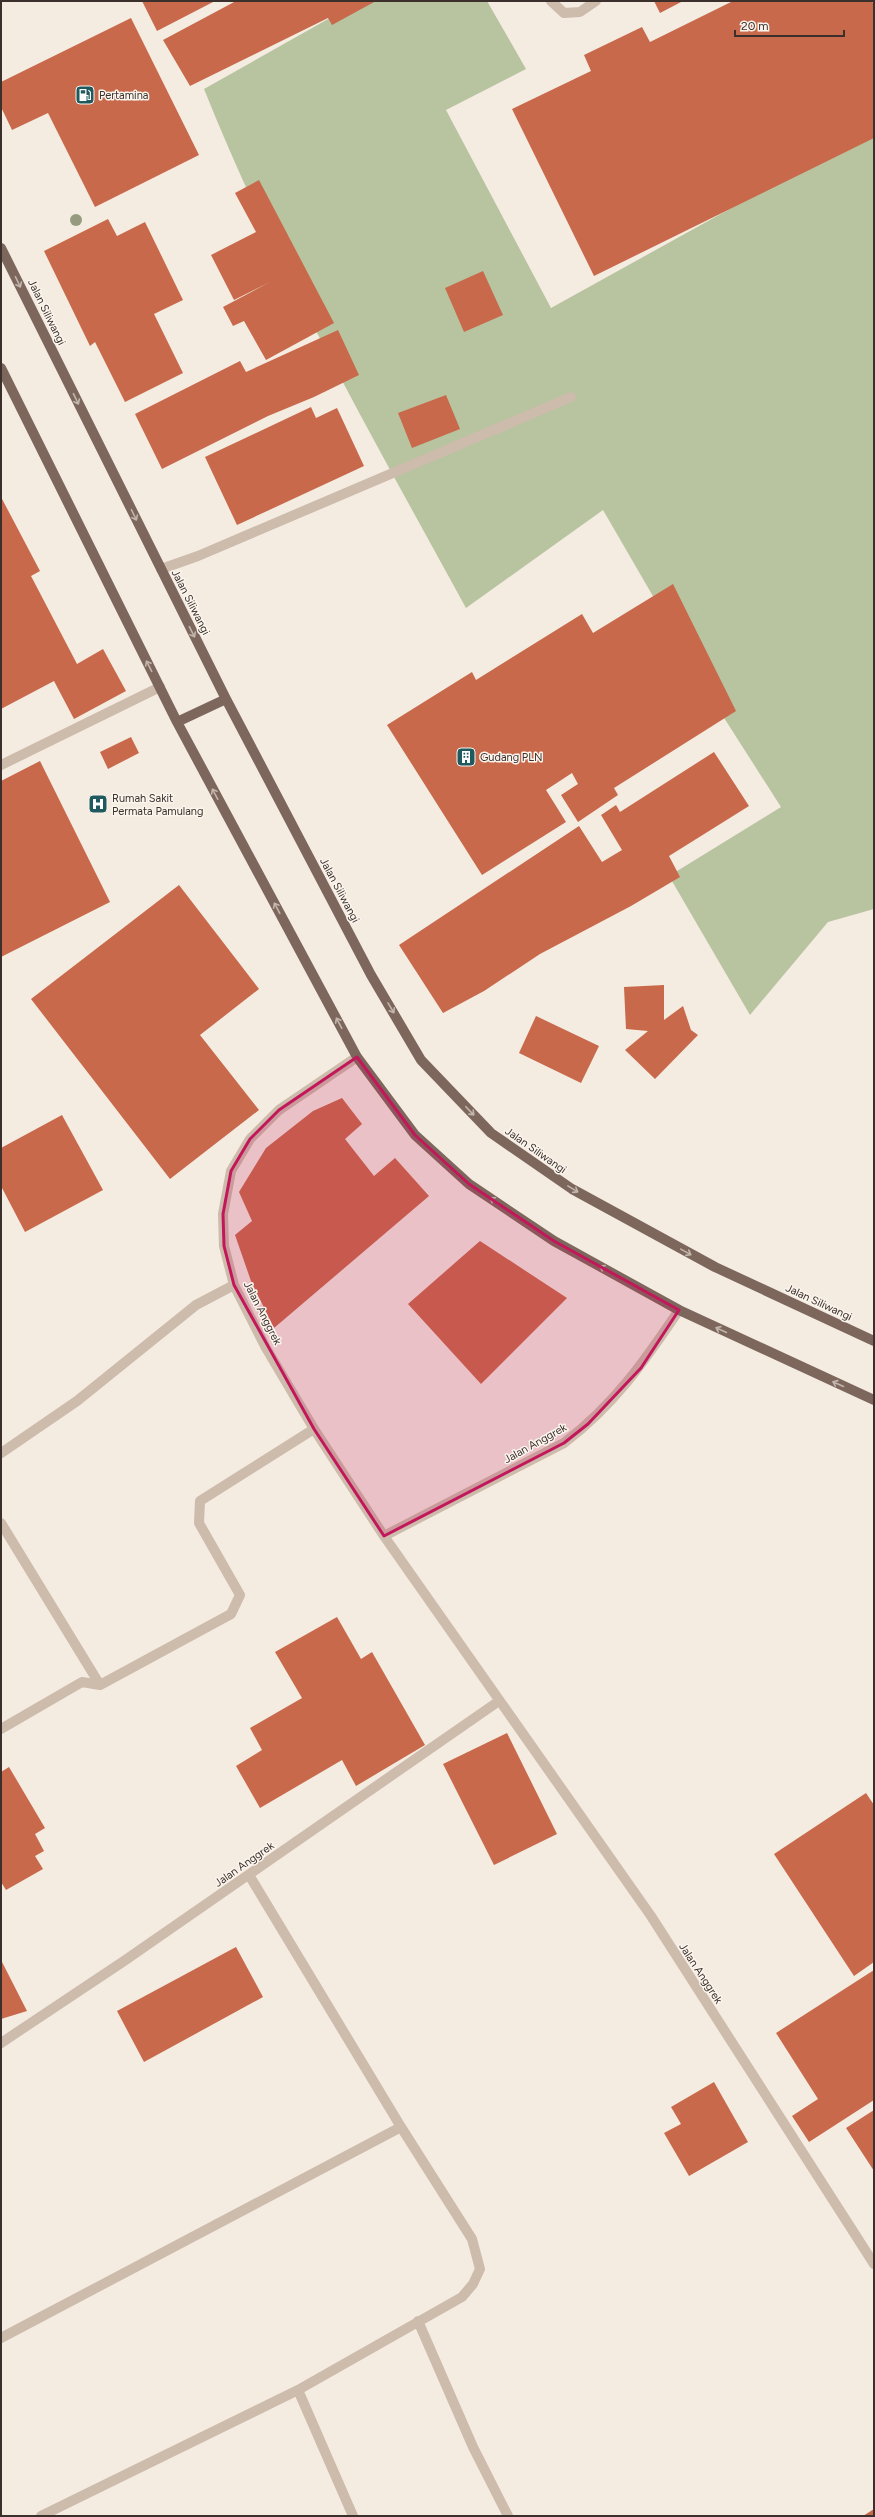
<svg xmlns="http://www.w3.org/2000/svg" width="875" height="2517" font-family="Figtree,sans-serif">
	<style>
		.green { fill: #b8c4a0 }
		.building { fill: #c8694b }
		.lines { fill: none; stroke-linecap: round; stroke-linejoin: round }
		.lane { stroke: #cdbbac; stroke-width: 10 }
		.street { stroke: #cdbbac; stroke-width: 10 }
		.primary { stroke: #7d675c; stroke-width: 10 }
		.tree { fill: #969b7f }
		.oneway { stroke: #c2b5ac }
		.marked { fill: #c2185b; fill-opacity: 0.2; stroke: #c2185b; stroke-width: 3; stroke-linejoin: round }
		.labels { text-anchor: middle; stroke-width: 3; stroke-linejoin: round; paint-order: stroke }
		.poi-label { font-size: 11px; fill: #3b302b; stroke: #fbf5ee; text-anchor: start }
		.street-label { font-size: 11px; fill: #3b302b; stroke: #fbf5ee }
	</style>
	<rect width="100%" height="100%" fill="#f4ebe1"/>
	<path class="green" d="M360 1H487L526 69 446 110 551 308 874 129V909L828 922 750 1015 669 876 781 807 719 710 603 510 466 608C373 438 276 269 204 89Z"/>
	<path class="building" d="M142 1H215L157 31Z
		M236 1H376L332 25 328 18 190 86 163 40Z
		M654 1H683L660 13Z
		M733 1H872L874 5V138L594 276 512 109 591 71 584 55 642 27 650 42Z
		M131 18 199 155 95 207 48 113 12 130 1 107V82Z
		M259 180 334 323 266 360 244 321 233 326 223 307 270 282 234 300 211 255 256 232 235 193Z
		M108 219 117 236 145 222 183 300 154 314 183 373 125 402 95 342 90 346 44 251Z
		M483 271 503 315 464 332 445 288Z
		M338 330 359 375 314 397 268 416 162 469 135 414 240 361 246 372Z
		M446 395 460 429 412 448 398 413Z
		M311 407 316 418 337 408 364 466 237 525 205 457Z
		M1 497 40 571 31 576 77 664 103 649 126 691 74 719 54 681 1 709Z
		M673 584 736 711 614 788 618 795 578 822 561 795 578 784 572 773 546 790 566 822 482 875 387 725 472 672 476 680 582 614 593 633Z
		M131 737 139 753 108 769 100 752Z
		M714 752 749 806 669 856 680 877 631 906 540 954 484 991 443 1013 399 945 579 826 602 862 622 850 601 815 616 805 620 812Z
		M40 761 110 902 1 957V781Z
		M179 885 259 989 200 1035 259 1110 170 1179 31 999Z
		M664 985V1020L683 1006 691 1030 698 1035 655 1079 625 1050 648 1031 626 1029 624 987Z
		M536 1016 599 1046 581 1083 519 1053Z
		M342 1098 362 1124 345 1139 374 1176 395 1158 429 1196 274 1328 251 1281 235 1235 252 1221 239 1192 266 1148 313 1111Z
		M62 1115 103 1190 25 1232 1 1186V1148Z
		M480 1241 567 1298 481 1384 408 1304Z
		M337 1617 361 1659 372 1652 425 1745 356 1786 342 1760 260 1808 236 1766 262 1750 250 1728 302 1698 275 1652Z
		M507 1733 557 1834 494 1865 443 1764Z
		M9 1767 45 1828 35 1834 44 1851 35 1856 43 1869 6 1890 1 1882V1772Z
		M866 1793 874 1805V1962L854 1976 774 1854Z
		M236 1947 263 1997 144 2062 117 2011Z
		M1 1960 27 2011 1 2019Z
		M874 1970V2100L809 2142 792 2116 818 2099 776 2033Z
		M714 2082 748 2142 689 2176 664 2133 681 2124 671 2107Z
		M874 2110V2171L846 2128Z
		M874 2509V2516H863Z"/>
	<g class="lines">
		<path class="lane" d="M551 1 564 13 580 12 596 1
			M1 765 160 687"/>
		<path class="street" d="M161 569 198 556 571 397
			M357 1057 279 1110 250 1139 231 1171 223 1214 224 1246 234 1285 266 1348 314 1429 384 1536 651 1916 874 2264
			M1 1453 77 1401 196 1305 234 1285
			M1 1523 100 1685
			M384 1536 564 1443C614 1405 644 1362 679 1310
			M1 1729 82 1682 100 1685 231 1614 240 1595 199 1523 200 1501 314 1429
			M1 2043 124 1961 499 1701
			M418 2321 473 2447 508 2516
			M1 2338 401 2127
			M298 2390 353 2516
			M41 2516 298 2390 462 2297 473 2284 480 2269 472 2239 401 2127 249 1875"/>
		<path class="primary" d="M1 248 226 699 371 975 421 1060 491 1133 572 1189 715 1267 874 1341
			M1 368 177 722 357 1057 415 1135 469 1184 554 1241 679 1310 874 1400
			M177 722 226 699"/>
	</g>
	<circle class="tree" cx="76" cy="220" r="6"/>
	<defs><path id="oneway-shaft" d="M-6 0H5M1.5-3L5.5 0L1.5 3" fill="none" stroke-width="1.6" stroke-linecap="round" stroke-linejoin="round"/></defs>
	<g class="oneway">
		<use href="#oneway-shaft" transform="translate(18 282) rotate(64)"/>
		<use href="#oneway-shaft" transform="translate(76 399) rotate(64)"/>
		<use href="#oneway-shaft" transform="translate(134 515) rotate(64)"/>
		<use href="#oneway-shaft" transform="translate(192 632) rotate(63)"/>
		<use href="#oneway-shaft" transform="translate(149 666) rotate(-117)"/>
		<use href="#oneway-shaft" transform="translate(215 794) rotate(-118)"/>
		<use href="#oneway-shaft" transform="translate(277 908) rotate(-118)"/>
		<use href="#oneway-shaft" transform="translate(391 1008) rotate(59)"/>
		<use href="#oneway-shaft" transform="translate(339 1023) rotate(-118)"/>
		<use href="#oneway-shaft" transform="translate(470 1111) rotate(46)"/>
		<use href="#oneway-shaft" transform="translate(573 1189) rotate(31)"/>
		<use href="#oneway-shaft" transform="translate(495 1201) rotate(-146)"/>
		<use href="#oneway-shaft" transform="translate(686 1252) rotate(29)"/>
		<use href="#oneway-shaft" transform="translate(605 1269) rotate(-151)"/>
		<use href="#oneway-shaft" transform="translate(721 1330) rotate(-155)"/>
		<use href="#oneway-shaft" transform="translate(838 1384) rotate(-156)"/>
	</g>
	<path class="marked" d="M357 1057 415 1135 469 1184 554 1241 679 1310 641 1368 588 1424 564 1443 384 1536 314 1429 234 1285 224 1246 223 1214 231 1171 250 1139 279 1110Z"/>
	<defs>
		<g id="fuel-square" transform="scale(1)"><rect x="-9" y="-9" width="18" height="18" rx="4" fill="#1f5a5e" stroke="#fbf5ee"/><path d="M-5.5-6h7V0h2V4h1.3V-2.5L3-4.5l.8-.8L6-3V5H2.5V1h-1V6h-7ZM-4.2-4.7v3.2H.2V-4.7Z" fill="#fff"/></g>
		<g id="building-square" transform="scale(1)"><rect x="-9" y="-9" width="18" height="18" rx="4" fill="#1f5a5e" stroke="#fbf5ee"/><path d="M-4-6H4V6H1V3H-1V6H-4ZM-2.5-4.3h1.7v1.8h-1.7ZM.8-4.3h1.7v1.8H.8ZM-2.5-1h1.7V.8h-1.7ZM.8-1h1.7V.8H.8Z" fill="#fff"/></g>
		<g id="hospital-square" transform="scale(1)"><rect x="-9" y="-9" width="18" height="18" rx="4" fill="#1f5a5e" stroke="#fbf5ee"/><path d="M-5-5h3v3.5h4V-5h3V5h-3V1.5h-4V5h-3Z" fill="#fff"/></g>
	</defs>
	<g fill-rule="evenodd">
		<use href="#fuel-square" x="85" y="95"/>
		<use href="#building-square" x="466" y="757"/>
		<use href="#hospital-square" x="98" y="804"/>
	</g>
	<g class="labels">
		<g class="poi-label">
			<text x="99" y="99">Pertamina</text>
			<text x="480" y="761">Gudang PLN</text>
			<text x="112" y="802">Rumah Sakit<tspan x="112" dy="13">Permata Pamulang</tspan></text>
		</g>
		<g class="street-label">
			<text transform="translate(47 312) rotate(64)" y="4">Jalan Siliwangi</text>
			<text transform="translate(191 602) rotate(63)" y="4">Jalan Siliwangi</text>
			<text transform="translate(340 890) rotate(62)" y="4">Jalan Siliwangi</text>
			<text transform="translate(536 1150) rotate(35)" y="4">Jalan Siliwangi</text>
			<text transform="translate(819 1302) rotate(25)" y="4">Jalan Siliwangi</text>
			<text transform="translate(263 1313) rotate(63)" y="4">Jalan Anggrek</text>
			<text transform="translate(535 1443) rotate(-29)" y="4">Jalan Anggrek</text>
			<text transform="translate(244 1864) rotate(-35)" y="4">Jalan Anggrek</text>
			<text transform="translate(701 1973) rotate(57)" y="4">Jalan Anggrek</text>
		</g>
	</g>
	<rect width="875" height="2517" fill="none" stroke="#3b302b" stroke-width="4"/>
	<path d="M735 30v6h109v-6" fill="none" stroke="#3b302b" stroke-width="2"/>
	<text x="741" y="30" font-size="12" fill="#3b302b" stroke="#fbf5ee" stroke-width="3" paint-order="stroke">20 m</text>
</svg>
